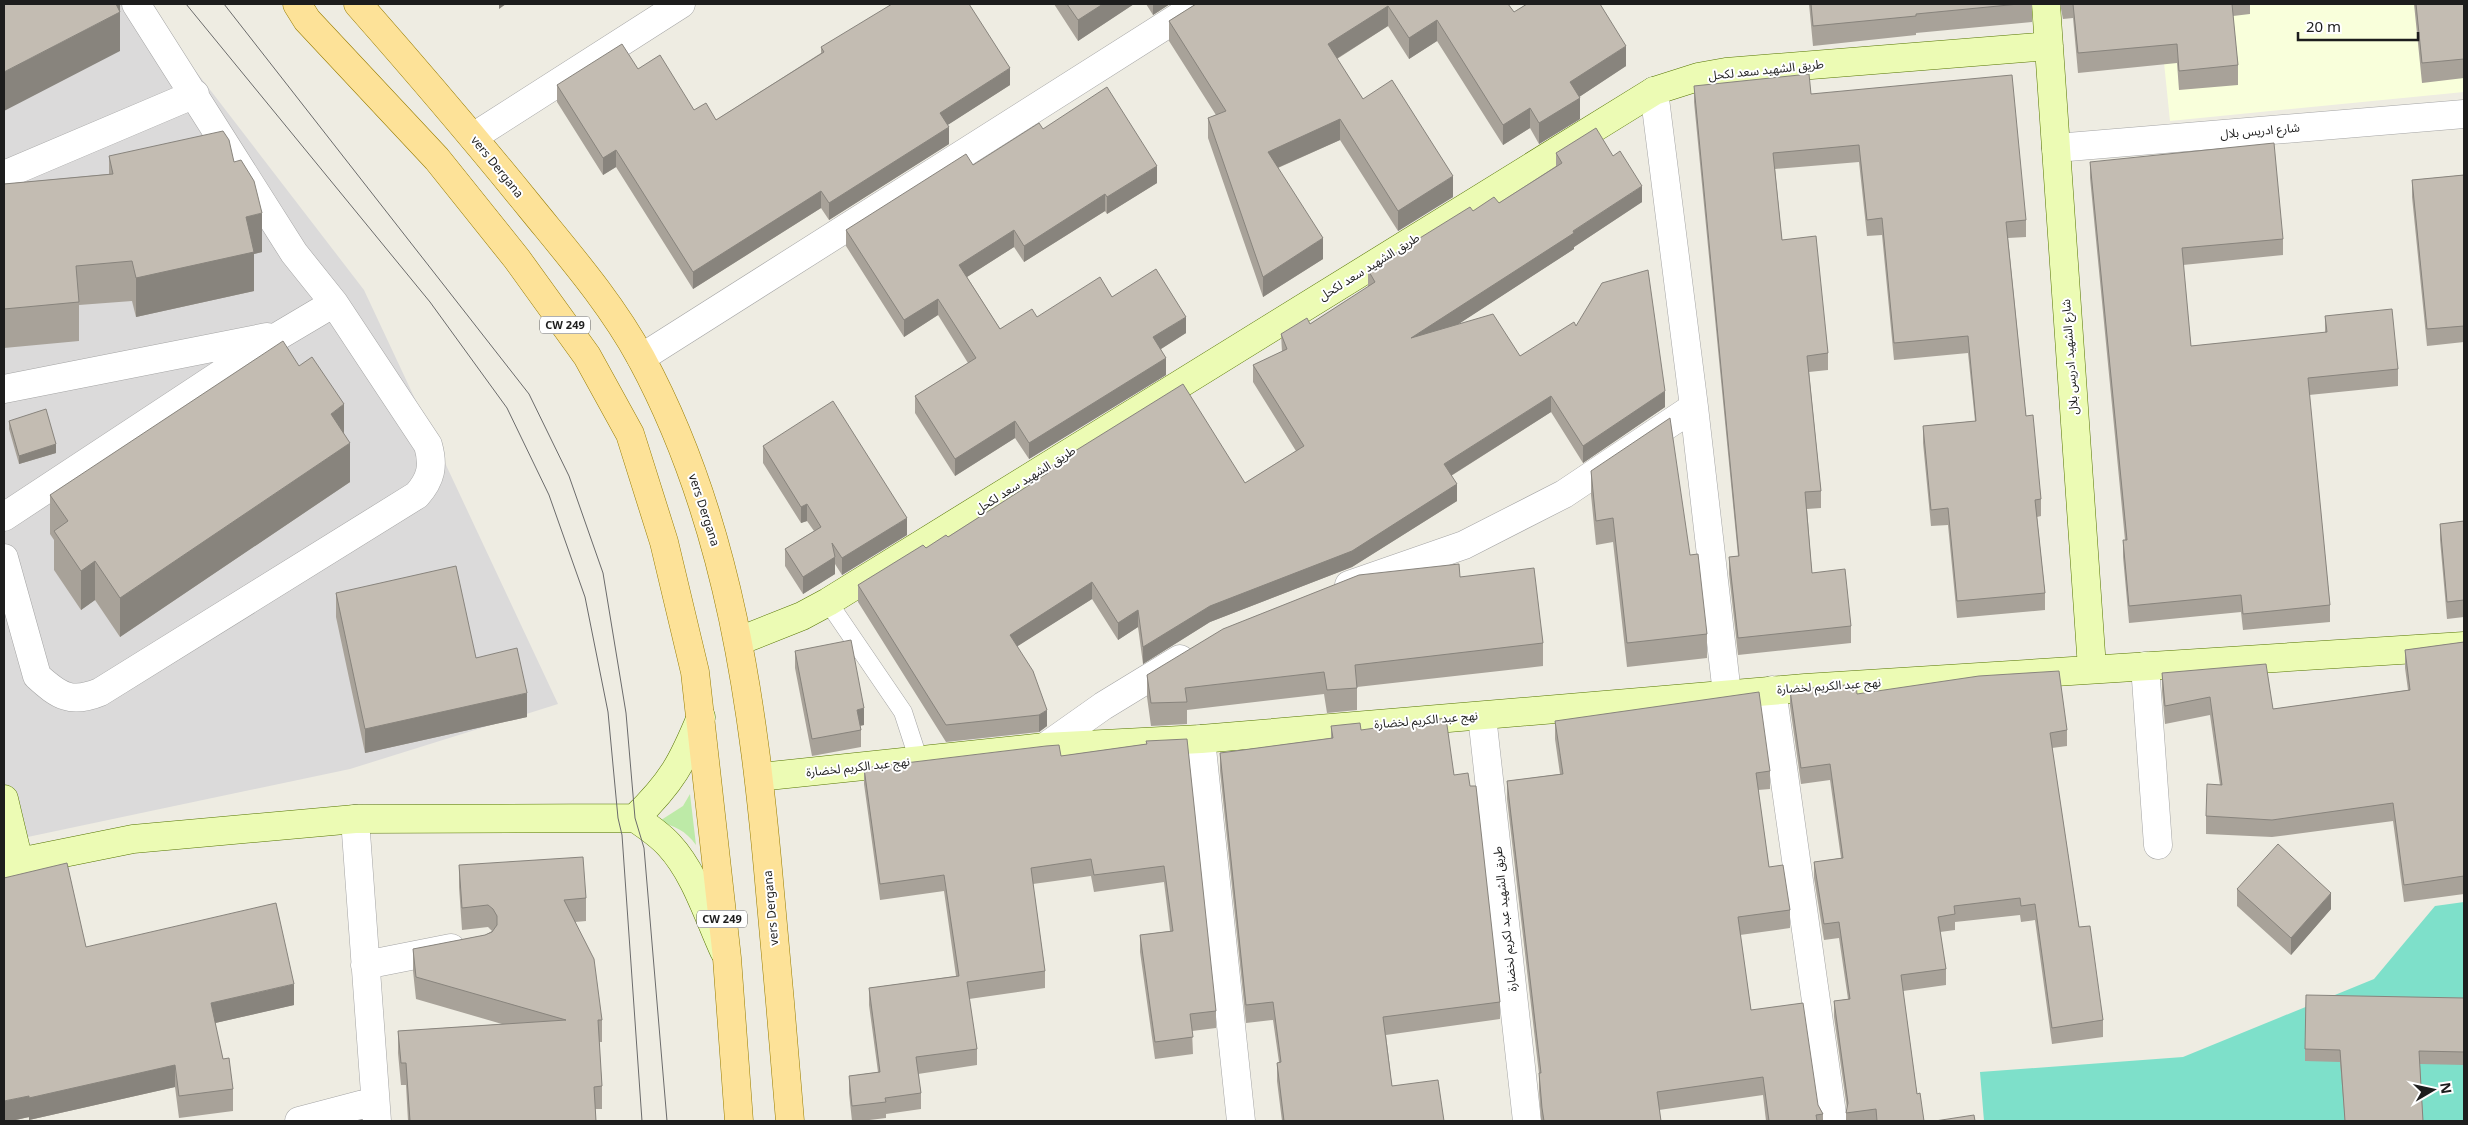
<svg xmlns="http://www.w3.org/2000/svg" width="2468" height="1125" font-family="'Noto Sans','Noto Sans Arabic',sans-serif">
	<style>
		.residential { fill: #dbdada }
		.education { fill: #f9ffdb }
		.grass { fill: #bdeaa7 }
		.pitch { fill: #7ee0ca }
		.lines { fill: none; stroke-linecap: round; stroke-linejoin: round }
		.service-casing { stroke: #a4a4a4; stroke-width: 19 }
		.minor-casing { stroke: #a4a4a4; stroke-width: 29 }
		.secondary-casing { stroke: #567503; stroke-width: 29 }
		.primary-casing { stroke: #967c00; stroke-width: 29 }
		.service { stroke: #fff; stroke-width: 18 }
		.minor { stroke: #fff; stroke-width: 28 }
		.secondary { stroke: #ecfbb4; stroke-width: 28 }
		.primary { stroke: #fde298; stroke-width: 28 }
		.tram { stroke: #6b6b6b; stroke-width: 1 }
		.wall { fill: #a8a299 }
		.shaded-wall { fill: #88847d }
		.building { fill: #c3bcb2; stroke: #88847d }
		.labels { text-anchor: middle; stroke-width: 4; stroke-linejoin: round; paint-order: stroke }
		.shield { fill: #fff; stroke: #616161; stroke-width: 1 }
		.shield-label { font-size: 11px; font-weight: bold; fill: #1d1d1d }
		.street-label { font-size: 12px; fill: #1d1d1d; stroke: #fff }
	</style>
	<rect width="100%" height="100%" fill="#eeece2"/>
	<path class="residential" d="M4 4H144L364 290 558 704 350 769 4 842Z"/>
	<path class="education" d="M2158 4H2464V92L2170 121Z"/>
	<path class="grass" d="M690 794 696 845C686 831 674 825 658 822L683 806Z"/>
	<path class="pitch" d="M2464 902V1121H1984L1980 1072 2183 1057 2374 979 2435 906Z"/>
	<g class="lines">
		<g class="service-casing">
			<path id="service" d="M828 602 903 712 919 761"/>
		</g>
		<g class="minor-casing">
			<path id="minor" d="M1654 91 1694 407 1727 694
				M473 137 681 4
				M2056 148 2464 114
				M4 175 195 94
				M641 358 1199 4
				M4 389 267 337
				M4 517 280 335 334 303
				M4 558 37 676C59 696 71 704 100 692L417 495C431 479 434 466 428 445L334 303 294 253 136 4
				M1349 585 1464 545 1564 494 1694 407
				M2145 666 2158 845
				M1772 690 1833 1121
				M1482 716 1527 1121
				M1201 739 1241 1121
				M1045 747 1103 706 1180 659
				M355 819 377 1121
				M365 965 451 948
				M299 1121 375 1101"/>
		</g>
		<g class="secondary-casing">
			<path id="secondary" d="M2046 4 2092 668
				M739 641 802 616 828 602 1654 91 1698 77 1726 72 2049 46
				M760 777 1045 747 1201 739 1805 688 2464 646
				M4 799 19 862
				M635 818C672 782 682 763 701 717
				M4 865 133 839 355 819 635 818C647 826 659 834 669 845 695 873 708 916 724 951"/>
		</g>
		<g class="primary-casing">
			<path id="primary" d="M297 4 307 20 437 159 517 259 587 356 630 434 664 542 695 672 727 958 739 1121
				M358 4C417 71 475 139 531 208 570 256 611 303 641 358 730 523 754 709 770 892 777 968 784 1045 790 1121"/>
		</g>
		<use href="#service" class="service"/>
		<use href="#minor" class="minor"/>
		<use href="#secondary" class="secondary"/>
		<use href="#primary" class="primary"/>
		<path class="tram" d="M186 4 430 302 507 408 549 495 585 597 608 712 618 818 622 835 642 1121
			M224 4 529 394 569 476 603 573 626 713 635 818 644 848 667 1121"/>
	</g>
	<path class="wall" d="M1054 4H1134L1078 41Z
		M1146 4H1170L1153 15Z
		M1196 4H1508L1514 12 1626 66 1579 97 1580 119 1539 144 1530 128 1503 145 1437 41 1409 59 1388 26 1337 59 1363 99 1453 197 1398 231 1340 140 1278 168 1323 259 1263 297 1208 138V118L1216 115 1169 41V21Z
		M1809 4H2032V22L1916 33V35L1813 46Z
		M2060 4H2250V14L2233 16 2238 65V85L2179 90 2177 63 2078 73 2073 18 2063 19Z
		M2414 4H2464V78L2422 83Z
		M821 47 1010 85 947 125 949 144 829 220 821 208 693 289 616 167 603 175 557 102V85L638 69 694 110 716 120 821 53Z
		M1694 86 1811 94 2026 220V237L2008 238 2026 416 2041 499V516L2037 517 2045 593V610L1957 618 1948 525 1931 526 1923 443V426L1975 421 1968 353 1894 360 1882 235 1867 236 1859 162 1775 169 1782 240 1828 353V370L1809 372 1821 491V508L1807 509 1812 573 1851 626V643L1738 655 1729 574V557L1738 556 1694 102Z
		M1043 129 1157 183 1107 214 1105 211 1024 262 1014 247 967 277 1000 329 1037 317 1112 297 1186 333 1161 349 1166 375 1029 459 1015 438 955 476 915 413V396L968 363 938 315 904 337 846 246V230L973 165Z
		M1556 153 1642 202 1574 247V249L1458 324 1520 356 1576 326 1665 407 1583 463 1551 412 1451 476 1457 501 1352 567 1210 622 1143 664 1138 627 1118 640 1092 599 1017 646 1047 726 1039 732 946 742 858 602V585L926 548 948 537 1046 475V469L1245 483 1296 451 1253 382V365L1282 352 1281 334 1310 324 1368 287V270L1473 211 1499 203 1556 166Z
		M109 156 234 162 262 252 254 254V291L136 317 132 301 79 305V341L4 348V184L109 174Z
		M2090 162 2283 239V255L2183 265 2191 346 2325 333V316L2398 369V386L2309 395 2330 605V622L2243 630 2241 612 2129 623 2123 557V540H2125L2090 178Z
		M2464 175V342L2427 346 2412 197V180Z
		M9 421 56 453 19 464 9 429Z
		M344 434 350 482 120 637 95 600 81 610 54 570V540L50 534V495Z
		M763 446 907 535 842 575 835 564V574L803 594 785 566V549L814 531 807 521 801 523 763 463Z
		M1591 471 1690 555 1707 634V658L1627 667 1613 542 1596 545 1591 495Z
		M2464 521V617L2447 619 2440 540V524Z
		M1460 577 1543 643V666L1357 687V710L1327 713 1324 694 1187 710V724L1151 726 1147 697V675Z
		M336 593 476 658 527 717 365 753 336 617Z
		M2464 642V894L2404 902 2393 821 2272 837 2206 834V816L2220 785 2210 715 2165 724 2162 691V673L2273 709 2408 690 2405 668V650Z
		M795 651 864 725 860 726 861 730V747L812 756 795 668Z
		M1790 690 1857 694 2067 730V746L2052 748 2079 927 2103 1020V1037L2052 1044 2035 920 2021 922 2020 915 1955 922V930L1940 932 1946 969V985L1903 991 1917 1094 1924 1121H1846V1113L1847 1109 1834 1017V1001L1848 999 1839 938 1824 940 1814 878V862L1841 858 1830 780 1801 784 1790 706Z
		M1555 721 1770 771V789L1758 790 1769 867 1790 910V928L1740 935 1751 1010 1818 1105 1823 1114V1121H1766L1763 1095 1659 1110 1661 1121H1541L1539 1091V1074L1507 799V781L1560 774 1555 739Z
		M1331 726 1361 730 1454 775 1500 1002V1019L1386 1035 1392 1086 1444 1121H1282L1277 1081V1063L1279 1062 1273 1020 1246 1023 1220 771V753L1331 738Z
		M1146 741 1216 1011V1028L1192 1031 1193 1054 1155 1059 1140 952V935L1170 931 1164 882 1094 892 1091 876 1033 884 1045 971V988L969 999 977 1049V1065L918 1074 921 1093V1109L886 1114V1118L861 1121H852L849 1093V1076L878 1072 869 1005V988L956 976 944 891 880 900 864 784V768L1061 756 1146 744Z
		M459 865 586 898V921L575 922 602 1020V1042H599L602 1086V1109H595L596 1121H408L406 1085H401L398 1053V1031L502 1024 416 999 413 971V949L485 935 492 931 488 927 462 930 459 887Z
		M2237 889 2331 909 2291 955 2237 906Z
		M86 947 294 1005 215 1023 223 1059 233 1089V1111L179 1118 175 1087 29 1120V1117L11 1121Z
		M2464 998V1065L2420 1064 2423 1121H2345L2340 1062 2305 1061V1049Z"/>
	<path class="shaded-wall" d="M104 4H120V12L104 20Z
		M499 4H506L499 9Z
		M1103 4H1134L1078 41V20Z
		M1153 4H1170L1153 15Z
		M1388 6V26L1328 64V44Z
		M120 12V51L4 111V72Z
		M1437 20V41L1409 59V38Z
		M1626 46V66L1570 103V82Z
		M1010 68V85L940 130V113Z
		M1580 98V119L1539 144V123Z
		M1530 108V128L1503 145V125Z
		M1340 119V140L1268 172V152Z
		M949 127V144L829 220V203Z
		M616 150V167L603 175V158Z
		M1157 166V183L1107 214V197Z
		M1453 176V197L1398 231V211Z
		M1642 186V202L1574 247V249L1411 355V338Z
		M821 191V208L693 289V272Z
		M1105 194V211L1024 262V246Z
		M262 213V252L254 254V291L136 317V278L246 217Z
		M1014 230V247L959 282V265Z
		M1323 238V259L1263 297V277Z
		M938 299V315L904 337V320Z
		M1186 317V333L1153 354V337Z
		M1166 358V375L1029 459V443Z
		M1665 391V407L1583 463V446Z
		M1551 396V412L1444 480V464Z
		M344 404V444L331 414Z
		M1015 421V438L955 476V459Z
		M350 443V482L120 637V598Z
		M56 444V453L19 464V456Z
		M1457 484V501L1352 567 1210 622 1143 664V647L1210 606Z
		M807 504V521L801 523V507Z
		M907 518V535L842 575V558Z
		M835 557V574L803 594V577Z
		M95 561V600L81 610V571Z
		M1092 582V599L1010 651V635Z
		M1138 610V627L1118 640V623Z
		M527 693V717L365 753V729Z
		M864 708V725L857 726V710Z
		M1047 710V726L1039 732V715Z
		M2331 893V909L2291 955V938Z
		M294 984V1005L211 1024V1003Z
		M175 1065V1087L29 1120V1098Z
		M29 1096V1117L11 1121H4V1101Z"/>
	<path class="building" d="M4 4H116L120 12 4 72Z
		M892 4H969L1010 68 940 113 949 127 829 203 821 191 693 272 616 150 603 158 557 85 622 44 638 69 660 55 694 110 706 103 716 120 824 52 821 47Z
		M1067 4H1103L1078 20Z
		M1196 4H1508L1514 12 1527 4H1600L1626 46 1570 82 1580 98 1539 123 1530 108 1503 125 1437 20 1409 38 1388 6 1328 44 1363 99 1392 80 1453 176 1398 211 1340 119 1268 152 1323 238 1263 277 1208 118 1226 111 1169 21Z
		M1811 4H2019L1916 14V16L1813 26Z
		M2073 4H2232L2238 65 2179 71 2177 44 2078 53Z
		M2416 4H2464V59L2422 63Z
		M1809 74 1811 94 2012 75 2026 220 2006 222 2026 416 2033 415 2041 499 2035 500 2045 593 1957 601 1948 508 1931 510 1923 426 1976 421 1968 336 1894 343 1882 218 1867 220 1859 145 1773 153 1782 240 1816 236 1828 353 1807 356 1821 491 1805 492 1812 573 1845 569 1851 626 1738 638 1729 557 1739 556 1694 86Z
		M1107 87 1157 166 1107 197 1105 194 1024 246 1014 230 959 265 1000 329 1032 309 1037 317 1100 277 1112 297 1156 269 1186 317 1153 337 1166 358 1029 443 1015 421 955 459 915 396 976 358 938 299 904 320 846 230 966 154 973 165 1039 123 1043 129Z
		M1596 128 1613 156 1620 151 1642 186 1573 231 1574 233 1411 338 1493 314 1520 356 1574 322 1576 326 1602 283 1648 270 1665 391 1583 446 1551 396 1444 464 1457 484 1352 551 1210 606 1143 647 1138 610 1118 623 1092 582 1010 635 1033 671 1047 710 1039 715 946 725 858 585 923 545 926 548 946 535 948 537 1048 473 1046 469 1183 384 1245 483 1304 446 1253 365 1287 349 1281 334 1307 318 1310 324 1375 282 1368 270 1470 207 1473 211 1494 197 1499 203 1562 163 1556 153Z
		M223 131 229 140 234 162 241 160 254 181 262 213 246 217 254 252 136 278 132 261 76 266 79 302 4 309V184L113 174 109 156Z
		M2274 143 2283 239 2182 248 2191 346 2327 332 2325 316 2392 309 2398 369 2308 378 2330 605 2243 614 2241 595 2129 606 2123 540H2127L2090 162Z
		M2464 175V326L2427 329 2412 180Z
		M283 341 299 366 312 357 344 404 331 414 350 443 120 598 95 561 81 571 54 531 68 521 50 495Z
		M833 401 907 518 842 558 832 543 835 557 803 577 785 549 821 527 807 504 801 507 763 446Z
		M46 409 56 444 19 456 9 421Z
		M1670 418 1690 555 1698 554 1707 634 1627 643 1613 518 1596 521 1591 471Z
		M2464 521V600L2447 602 2440 524Z
		M1459 564 1460 577 1534 568 1543 643 1355 665 1357 688 1327 690 1324 672 1185 688 1187 702 1151 703 1147 675 1223 629 1359 575Z
		M456 566 476 658 517 648 527 693 365 729 336 593Z
		M851 640 864 708 857 710 861 730 812 739 795 651Z
		M2464 642V876L2404 885 2393 803 2272 820 2206 816 2207 784 2222 785 2210 697 2165 706 2162 673 2266 664 2273 709 2410 690 2405 650Z
		M2059 671 2067 730 2050 733 2079 927 2090 926 2103 1020 2052 1028 2035 904 2021 906 2020 898 1954 906 1955 914 1938 917 1946 969 1901 975 1917 1094 1920 1093 1924 1121H1877L1876 1109 1846 1113 1848 1103 1834 1001 1850 999 1839 922 1824 924 1814 862 1843 858 1830 764 1801 768 1790 690 1856 684 1857 694 1979 676Z
		M1759 692 1770 771 1756 773 1769 867 1783 865 1790 910 1738 917 1751 1010 1803 1003 1818 1105 1823 1114 1816 1115 1817 1121H1769L1763 1077 1657 1092 1661 1121H1544L1542 1108 1539 1073H1541L1507 781 1563 774 1555 721Z
		M1446 718 1454 775 1468 773 1470 786H1476L1500 1002 1383 1017 1392 1086 1438 1080 1444 1121H1284L1277 1063 1281 1062 1273 1002 1246 1005 1220 753 1333 738 1331 726 1360 723 1361 730Z
		M1187 739 1216 1011 1190 1014 1193 1037 1155 1042 1140 935 1173 931 1164 866 1094 875 1091 859 1031 868 1045 971 967 982 977 1049 916 1057 921 1093 885 1098 886 1102 852 1106 849 1076 880 1072 869 988 959 976 944 875 880 884 864 768 1046 746 1059 745 1061 756 1147 744 1146 741Z
		M2278 844 2331 893 2291 938 2237 889Z
		M583 857 586 898 564 900 594 959 602 1020H598L602 1086 594 1087 596 1121H410L406 1063H401L398 1031 566 1020 416 977 413 949 485 935 492 932 497 925V916L493 909 488 905 462 908 459 865Z
		M67 863 86 947 276 903 294 984 211 1003 223 1059 229 1058 233 1089 179 1096 175 1065 29 1098V1096L4 1101V878Z
		M2306 995 2464 998V1052L2419 1051 2423 1121H2345L2340 1050 2305 1049Z
		M1974 1115 1975 1121H1935Z"/>
	<g class="labels">
		<g class="shield">
			<rect x="540" y="316.5" width="50" height="17" rx="4"/>
			<rect x="697" y="910.5" width="50" height="17" rx="4"/>
		</g>
		<g class="shield-label">
			<text x="565" y="329">CW 249</text>
			<text x="722" y="923">CW 249</text>
		</g>
		<g class="street-label">
			<text transform="translate(1766 70) rotate(-6)" y="4">طريق الشهيد سعد لكحل</text>
			<text transform="translate(2260 131) rotate(-5)" y="4">شارع ادريس بلال</text>
			<text transform="translate(497 167) rotate(51)" y="4">vers Dergana</text>
			<text transform="translate(1369 267) rotate(-32)" y="4">طريق الشهيد سعد لكحل</text>
			<text transform="translate(2070 357) rotate(-94)" y="4">شارع الشهيد ادريس بلال</text>
			<text transform="translate(1025 480) rotate(-32)" y="4">طريق الشهيد سعد لكحل</text>
			<text transform="translate(704 510) rotate(72)" y="4">vers Dergana</text>
			<text transform="translate(1829 686) rotate(-4)" y="4">نهج عبد الكريم لخضارة</text>
			<text transform="translate(1426 720) rotate(-5)" y="4">نهج عبد الكريم لخضارة</text>
			<text transform="translate(858 767) rotate(-6)" y="4">نهج عبد الكريم لخضارة</text>
			<text transform="translate(771 908) rotate(-95)" y="4">vers Dergana</text>
			<text transform="translate(1505 919) rotate(-96)" y="4">طريق الشهيد عبد لكريم لخضارة</text>
		</g>
	</g>
	<rect width="2468" height="1125" fill="none" stroke="#1d1d1d" stroke-width="10"/>
	<g transform="translate(2433 1090) rotate(81)" stroke="#ffffff" stroke-width="4" paint-order="stroke">
	<path d="M0-4L9 19L0 12L-9 19Z" fill="#1d1d1d"/>
	<text y="-8" font-size="14" font-weight="bold" text-anchor="middle" fill="#1d1d1d">N</text>
	</g>
	<path d="M2298 32v8h120v-8" fill="none" stroke="#1d1d1d" stroke-width="2.5"/>
	<text x="2306" y="32" font-size="15" fill="#1d1d1d" stroke="#ffffff" stroke-width="4" paint-order="stroke">20 m</text>
</svg>
